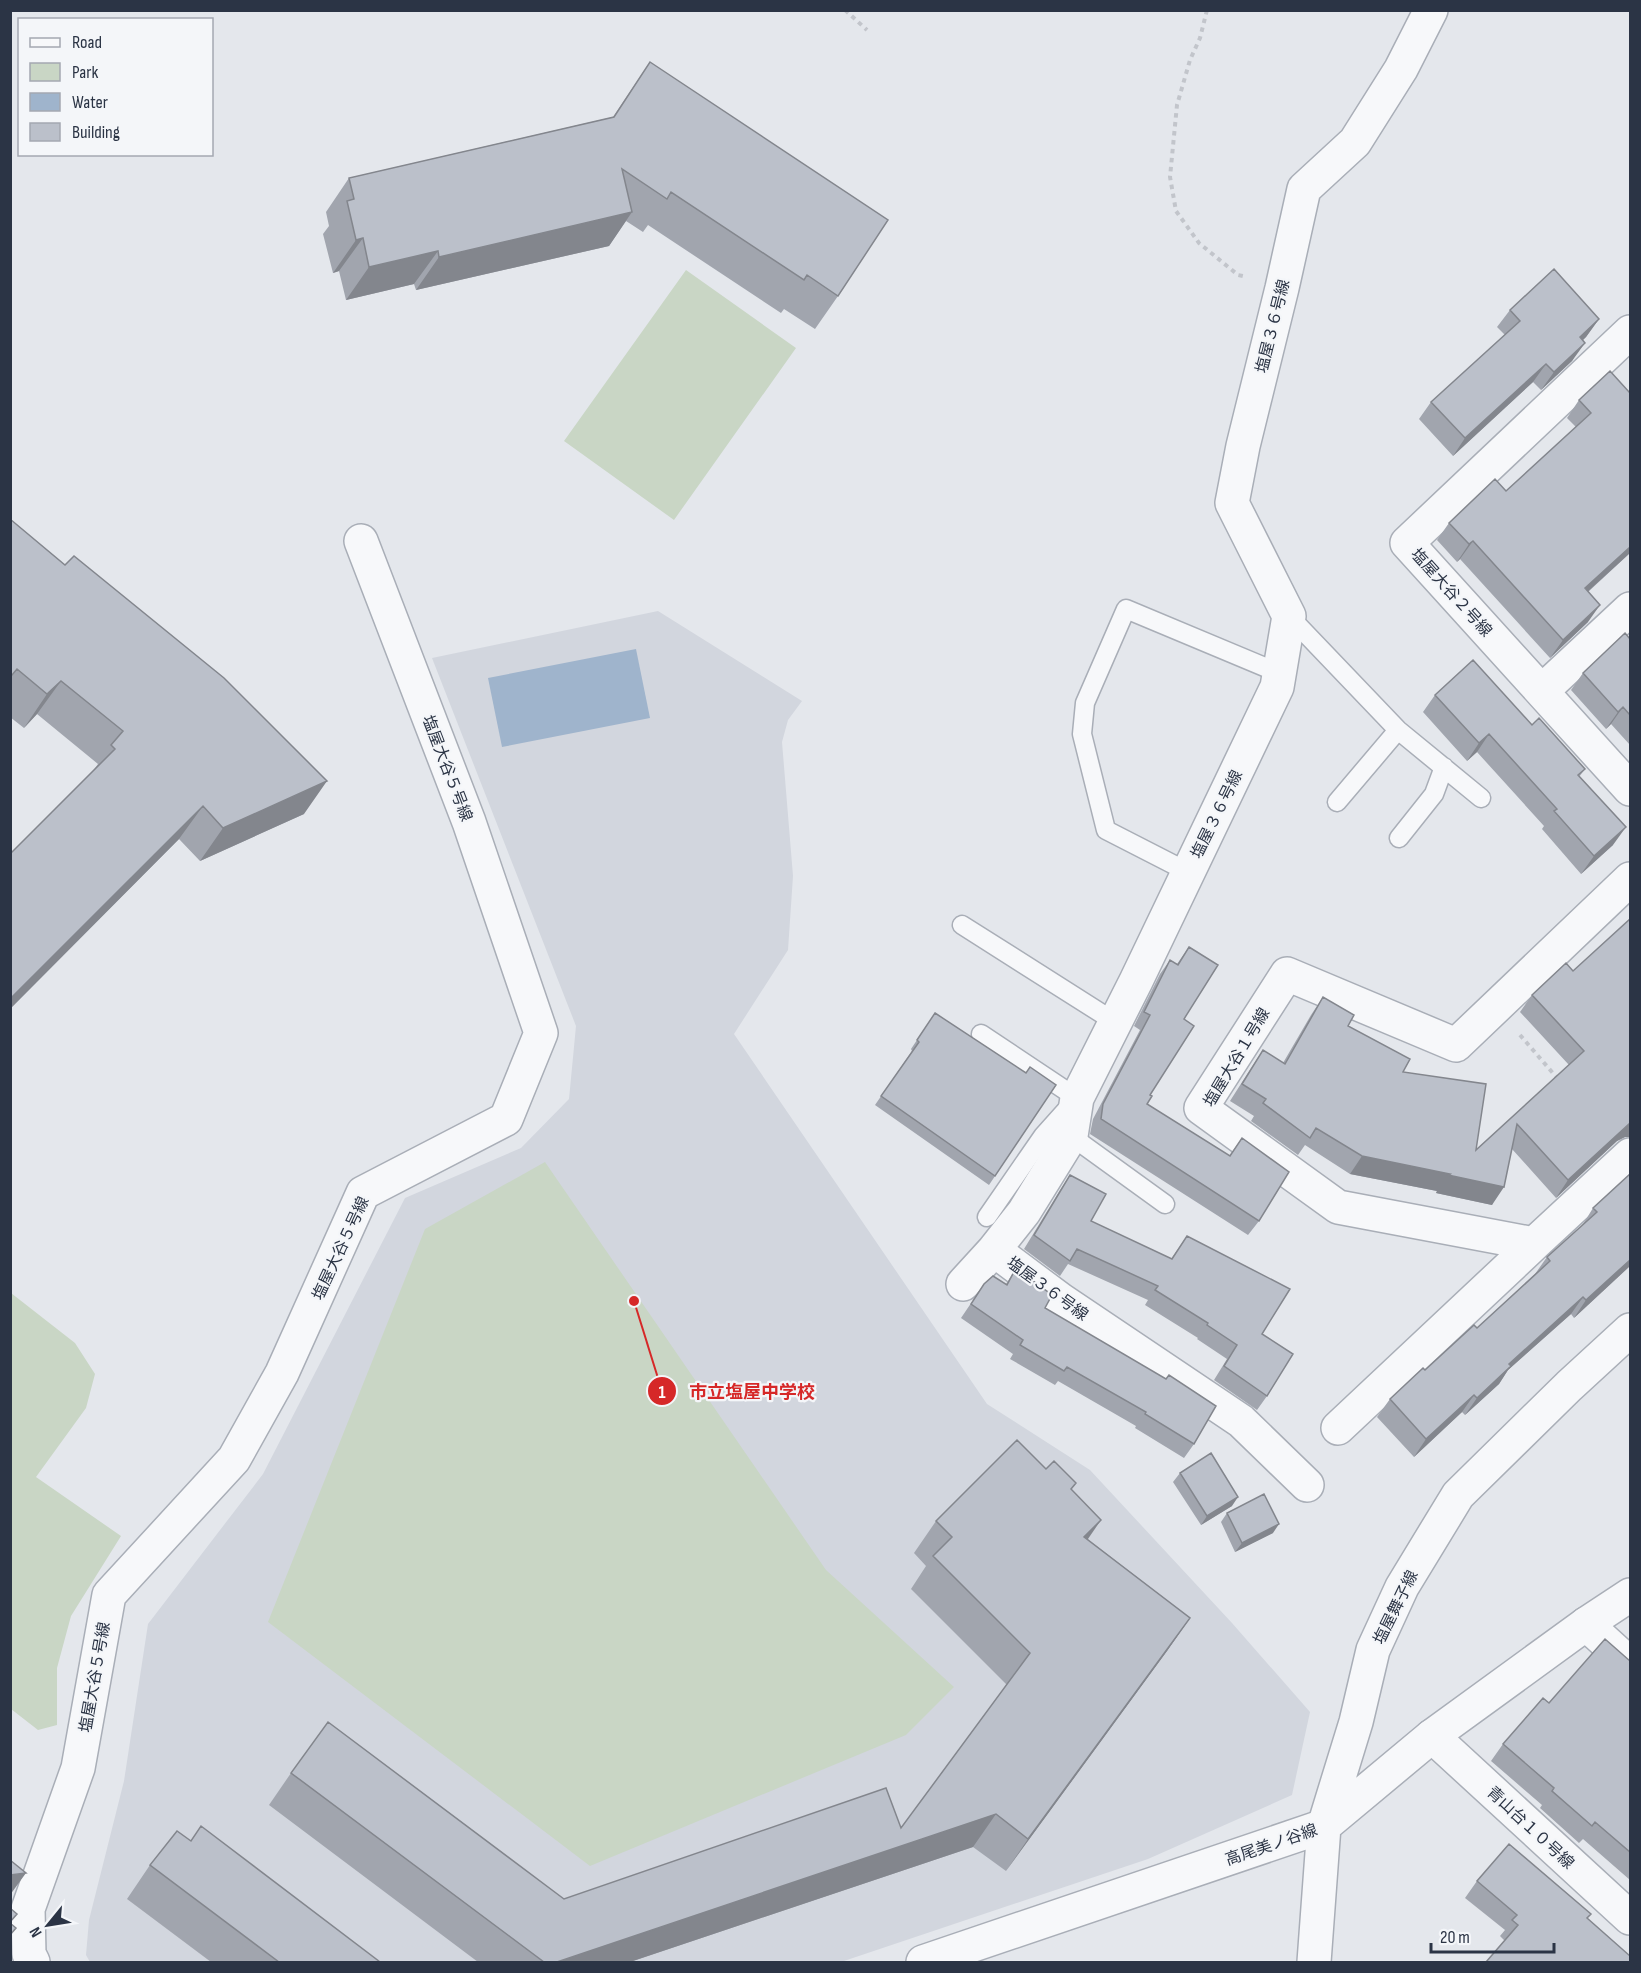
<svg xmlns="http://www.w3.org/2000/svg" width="1641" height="1973" font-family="'Sofia Sans Condensed','Noto Sans JP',sans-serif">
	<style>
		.built { fill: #d2d6de }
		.green { fill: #c9d6c5 }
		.water { fill: #9fb4cc }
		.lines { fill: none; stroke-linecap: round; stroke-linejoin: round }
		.service-casing { stroke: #a9aeb7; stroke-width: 21 }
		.minor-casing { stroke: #a9aeb7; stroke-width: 36 }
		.tertiary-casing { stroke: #a9aeb7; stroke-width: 36 }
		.path { stroke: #c2c5cb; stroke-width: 4; stroke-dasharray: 4.5 4.5; stroke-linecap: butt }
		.service { stroke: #f7f8fa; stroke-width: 18 }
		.minor { stroke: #f7f8fa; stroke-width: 33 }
		.tertiary { stroke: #f7f8fa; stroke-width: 33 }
		.wall { fill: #a1a5ae }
		.shaded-wall { fill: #83868d }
		.building { fill: #bbc0ca; stroke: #83868d; stroke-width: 1.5 }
		.labels { text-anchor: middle; stroke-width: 4.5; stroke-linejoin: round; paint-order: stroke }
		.street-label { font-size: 16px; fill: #2b3445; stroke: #f4f6f9 }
		.leader { fill: none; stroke: #d62828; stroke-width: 2 }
		.callout-dot { fill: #d62828; stroke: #f4f6f9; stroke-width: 2 }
		.mark-label { font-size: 18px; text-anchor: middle; font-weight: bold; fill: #fff }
		.callout-label { font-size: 18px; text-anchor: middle; font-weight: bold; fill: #d62828; stroke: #f4f6f9; stroke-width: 4.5; stroke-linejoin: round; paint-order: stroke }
	</style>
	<rect width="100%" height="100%" fill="#e4e7ec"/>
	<path class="built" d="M658 611 802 701 788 720 782 742 793 876 788 950 734 1034 987 1404 1090 1470 1232 1623 1310 1712 1292 1795 1148 1859 841 1962H90L86 1955 89 1920 124 1781 148 1624 263 1474 405 1198 521 1148 569 1099 576 1026 432 658Z"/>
	<path class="green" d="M686 270 796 348 674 520 564 441Z
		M545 1162 826 1570 954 1687 906 1735 590 1866 268 1622 425 1229Z
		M11 1293 75 1343 95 1374 86 1408 36 1477 121 1536 71 1616 57 1668V1725L38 1730 11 1709Z"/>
	<path class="water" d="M636 649 650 718 502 747 488 678Z"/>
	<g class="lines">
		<g class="service-casing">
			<path id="service" d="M1289 616 1398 730 1481 798
				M1337 802 1398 730
				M1399 838 1434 794 1444 767
				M1188 872 1106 830 1082 734 1085 703 1126 609 1279 673
				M962 925 1115 1022
				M981 1034 1077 1098 1043 1136 987 1217
				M1071 1136 1165 1204"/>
		</g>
		<g class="minor-casing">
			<path id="minor" d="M1630 332 1407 543 1630 789
				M1542 691 1630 609
				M1630 879 1456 1045 1287 974 1201 1108 1338 1207 1534 1244 1630 1155
				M963 1284 994 1250
				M1338 1428 1534 1244
				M1307 1485 1241 1421 1061 1300 994 1250 1024 1212 1071 1136 1077 1098 1136 981 1277 687 1289 616 1232 503 1243 446 1282 288 1304 189 1355 142 1401 69 1431 10
				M1586 1624 1630 1664
				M1432 1736 1630 1918
				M33 1962 29 1954 28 1909 78 1768 109 1595 234 1459 282 1373 363 1193 506 1119 541 1033 469 822 361 541"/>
		</g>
		<g class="tertiary-casing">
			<path id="tertiary" d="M923 1962 1324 1826 1432 1736 1586 1624 1630 1595
				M1314 1962 1324 1826 1356 1722 1373 1650 1402 1587 1458 1495 1569 1386 1630 1330"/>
		</g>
		<path class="path" d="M845 10 867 30
			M1207 10 1200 38 1190 60 1177 105 1170 177 1176 211 1199 243 1238 275 1247 277
			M1520 1035 1558 1079"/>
		<use href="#service" class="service"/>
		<use href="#minor" class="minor"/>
		<use href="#tertiary" class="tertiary"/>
	</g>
	<path class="wall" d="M650 62 838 296 815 329 784 309 781 313 648 225 643 232 626 221 609 246 416 290 414 284 346 300 339 271 333 273 323 234 329 226 326 212 349 178 613 117Z
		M1510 310 1599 319 1586 337 1583 340 1572 361 1541 390 1533 382 1453 456 1419 419 1431 402 1505 335 1497 327Z
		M1630 393V553L1588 592V622L1550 658 1460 559 1457 562 1437 540 1449 523 1506 491 1576 427 1567 418 1579 400Z
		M10 519 304 814 200 861 179 839 10 1009V854L93 771 98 764 37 714 24 728 10 717Z
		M1630 639V745L1611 724 1606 729 1571 690 1583 673Z
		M1435 695 1532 725 1585 769 1579 777 1613 845 1581 874 1542 829 1544 826 1477 752 1467 761 1423 712Z
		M1189 947 1184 1019 1150 1095 1147 1104 1229 1156 1242 1138 1259 1221 1248 1235 1090 1134 1093 1119 1140 1030 1134 1026 1160 974 1170 960 1177 964Z
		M1566 963 1625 1137 1617 1141 1556 1198 1512 1149 1492 1205 1436 1193 1437 1191 1350 1174 1305 1145 1298 1155 1251 1121 1254 1116 1230 1101 1251 1068 1263 1050 1283 1063 1311 1015 1323 997 1348 1026 1403 1072 1476 1150 1569 1065 1520 1012 1532 995Z
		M935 1013 1026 1073 1056 1085 989 1185 875 1105 912 1051 911 1049Z
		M1630 1174V1266L1574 1318 1571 1314 1508 1370 1499 1384 1465 1415 1462 1412 1414 1457 1377 1417 1390 1399 1477 1328 1535 1274 1547 1257 1582 1226 1593 1208Z
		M1070 1175 1091 1221 1171 1259 1187 1236 1262 1334 1267 1396 1257 1410 1214 1380 1227 1359 1197 1339 1198 1338 1145 1305 1148 1300 1068 1264 1060 1276 1024 1249 1060 1190Z
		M1016 1268 1045 1308 1194 1444 1184 1458 1135 1428 1136 1426 1058 1381 1055 1385 1010 1359 1013 1354 961 1318 984 1284H1006Z
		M1046 1469 1072 1490 1088 1539 1190 1618 1167 1651 1006 1871 973 1847 630 1962H478L269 1805 291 1773 564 1899 901 1828 1007 1685 911 1589 926 1566 914 1553 936 1521Z
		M1180 1473 1232 1506 1201 1525 1173 1482Z
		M1227 1513 1273 1533 1235 1552 1221 1522Z
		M1630 1661V1880L1583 1839 1579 1843 1540 1808 1542 1805 1491 1761 1503 1744 1549 1703Z
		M190 1841 380 1962H211L127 1899 150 1865Z
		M1477 1881 1588 1918 1505 1941 1500 1936 1505 1930 1465 1898Z"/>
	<path class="shaded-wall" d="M632 212 609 246 416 290 439 257Z
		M363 238 339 271 333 273 356 240Z
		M438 251 414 284 346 300 369 267Z
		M1599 319 1586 337 1567 355 1580 337Z
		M1585 343 1572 361 1541 390 1554 372Z
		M1546 364 1533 382 1453 456 1465 438Z
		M1473 541 1460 559 1457 562 1469 544Z
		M1630 547V553L1573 605 1585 588Z
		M1600 605 1588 622 1550 658 1563 640Z
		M61 681 37 714 24 728 47 694Z
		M1623 707 1611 724 1606 729 1618 712Z
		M1489 734 1477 752 1467 761 1479 743Z
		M327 781 304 814 200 861 223 828Z
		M203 806 179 839 10 1009V999Z
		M1626 827 1613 845 1581 874 1594 856Z
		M1630 1123V1137H1625L1617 1141 1556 1198 1568 1180Z
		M1362 1156 1450 1174 1504 1187 1492 1205 1436 1193 1437 1191 1350 1174Z
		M1630 1260V1266L1574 1318 1586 1300Z
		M1583 1297 1571 1314 1508 1370 1499 1384 1465 1415 1477 1398 1509 1364Z
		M1474 1395 1462 1412 1414 1457 1426 1439Z
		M1238 1497 1232 1506 1201 1525 1207 1516Z
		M1101 1520 1079 1552 1084 1537Z
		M1279 1524 1273 1533 1235 1552 1242 1543Z
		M1190 1618 1167 1651 1006 1871 1028 1839Z
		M996 1814 973 1847 630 1962H557Z
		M26 1873 10 1895V1875Z"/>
	<path class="building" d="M650 62 888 220 838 296 807 275 804 280 671 192 667 199 622 169 632 212 439 257 438 251 369 267 363 238 356 240 347 201 354 199 349 178 614 117Z
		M1554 269 1599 319 1580 337 1585 343 1554 372 1546 364 1465 438 1431 402 1520 321 1510 310Z
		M1610 371 1630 393V547L1585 588 1600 605 1563 640 1473 541 1469 544 1449 523 1495 479 1506 491 1591 413 1579 400Z
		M10 519 65 565 74 556 224 678 327 781 223 828 203 806 10 999V854L115 749 111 745 123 731 61 681 47 694 17 669 12 675 10 673Z
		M1625 633 1630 639V715L1623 707 1618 712 1583 673Z
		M1473 660 1532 725 1539 718 1585 769 1578 775 1626 827 1594 856 1554 811 1557 809 1489 734 1479 743 1435 695Z
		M1630 919V1123L1568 1180 1517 1124 1504 1187 1448 1175 1450 1174 1362 1156 1316 1128 1310 1138 1263 1103 1266 1099 1242 1084 1263 1050 1285 1064 1323 997 1354 1015 1348 1026 1410 1059 1403 1072 1486 1084 1476 1150 1584 1051 1532 995 1566 963 1573 971Z
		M1189 947 1218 965 1184 1019 1194 1026 1150 1095 1152 1096 1147 1104 1230 1156 1242 1138 1289 1172 1259 1221 1101 1119 1103 1104 1150 1015 1144 1012 1170 960 1178 965Z
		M935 1013 1026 1073 1030 1067 1056 1085 995 1176 881 1096 919 1042 917 1040Z
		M1630 1174V1260L1586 1300 1583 1297 1509 1364 1511 1366 1477 1398 1474 1395 1426 1439 1390 1399 1423 1368 1425 1370 1474 1325 1477 1328 1550 1261 1547 1257 1597 1212 1593 1208Z
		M1070 1175 1106 1194 1091 1221 1172 1259 1187 1236 1290 1289 1262 1334 1293 1354 1267 1396 1224 1366 1237 1345 1207 1325 1208 1323 1155 1290 1158 1286 1077 1249 1070 1261 1034 1235Z
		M1016 1268 1052 1295 1045 1308 1166 1379 1169 1375 1216 1406 1194 1444 1145 1414 1146 1412 1067 1367 1064 1371 1020 1345 1023 1340 971 1304 984 1284 993 1276 1007 1285Z
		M1017 1440 1046 1469 1054 1461 1076 1483 1071 1489 1101 1520 1084 1537 1190 1618 1028 1839 996 1814 557 1962H544L291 1773 328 1722 564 1899 886 1788 901 1828 1030 1653 933 1556 952 1537 936 1521Z
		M1211 1453 1238 1497 1207 1516 1180 1473Z
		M1264 1494 1279 1524 1242 1543 1227 1513Z
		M1605 1639 1630 1661V1852L1595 1822 1592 1826 1552 1791 1554 1788 1503 1744 1543 1698 1549 1703Z
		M201 1826 380 1962H279L150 1865 177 1831 191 1841Z
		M1509 1844 1591 1914 1587 1918 1630 1956V1962H1486L1518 1925 1512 1920 1517 1915 1477 1881Z
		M10 1860 26 1873 10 1875Z
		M10 1908 17 1914 10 1922Z
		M10 1923 16 1928 10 1935Z"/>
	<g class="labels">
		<g class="street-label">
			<text transform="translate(1272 326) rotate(-76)" y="6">塩屋３６号線</text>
			<text transform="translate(1452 592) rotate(48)" y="6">塩屋大谷２号線</text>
			<text transform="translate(448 768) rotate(69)" y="6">塩屋大谷５号線</text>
			<text transform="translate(1216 814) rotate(-64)" y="6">塩屋３６号線</text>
			<text transform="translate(1236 1057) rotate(-59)" y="6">塩屋大谷１号線</text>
			<text transform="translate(340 1248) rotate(-65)" y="6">塩屋大谷５号線</text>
			<text transform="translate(1048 1288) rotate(36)" y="6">塩屋３６号線</text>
			<text transform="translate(1395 1607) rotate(-64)" y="6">塩屋舞子線</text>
			<text transform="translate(94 1677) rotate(-80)" y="6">塩屋大谷５号線</text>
			<text transform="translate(1531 1827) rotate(43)" y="6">青山台１０号線</text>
			<text transform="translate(1271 1844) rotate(-19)" y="6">高尾美ノ谷線</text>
		</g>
	</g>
	<path class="leader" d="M634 1301L662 1391"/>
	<g class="callout-dot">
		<circle cx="634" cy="1301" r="6"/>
		<circle cx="662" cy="1391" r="15"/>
	</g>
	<g class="mark-label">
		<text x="662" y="1398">1</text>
	</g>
	<g class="callout-label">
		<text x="752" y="1398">市立塩屋中学校</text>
	</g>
	<rect width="1641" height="1973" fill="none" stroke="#2b3445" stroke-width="24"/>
	<rect x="18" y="18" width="195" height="138" fill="#f4f6f9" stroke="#a4a8b1" stroke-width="1.5"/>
	<rect x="30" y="38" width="30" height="9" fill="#f7f8fa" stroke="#a4a8b1" stroke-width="1.5"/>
	<text x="72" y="48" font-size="18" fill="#2b3445">Road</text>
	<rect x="30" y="63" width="30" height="18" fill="#c9d6c5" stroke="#a4a8b1" stroke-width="1.5"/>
	<text x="72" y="78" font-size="18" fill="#2b3445">Park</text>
	<rect x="30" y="93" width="30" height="18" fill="#9fb4cc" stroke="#a4a8b1" stroke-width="1.5"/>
	<text x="72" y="108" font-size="18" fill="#2b3445">Water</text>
	<rect x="30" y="123" width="30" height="18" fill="#bbc0ca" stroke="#a4a8b1" stroke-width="1.5"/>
	<text x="72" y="138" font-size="18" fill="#2b3445">Building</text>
	<g transform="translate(48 1925) rotate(240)" stroke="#f4f6f9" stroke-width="4.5" paint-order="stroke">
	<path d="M0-4.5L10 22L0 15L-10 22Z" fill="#2b3445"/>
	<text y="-9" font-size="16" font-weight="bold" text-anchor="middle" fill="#2b3445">N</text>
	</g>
	<path d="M1431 1943v9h123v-9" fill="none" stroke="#2b3445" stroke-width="3"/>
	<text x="1440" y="1943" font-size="18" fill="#2b3445" stroke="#f4f6f9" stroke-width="4.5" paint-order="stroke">20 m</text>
</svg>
